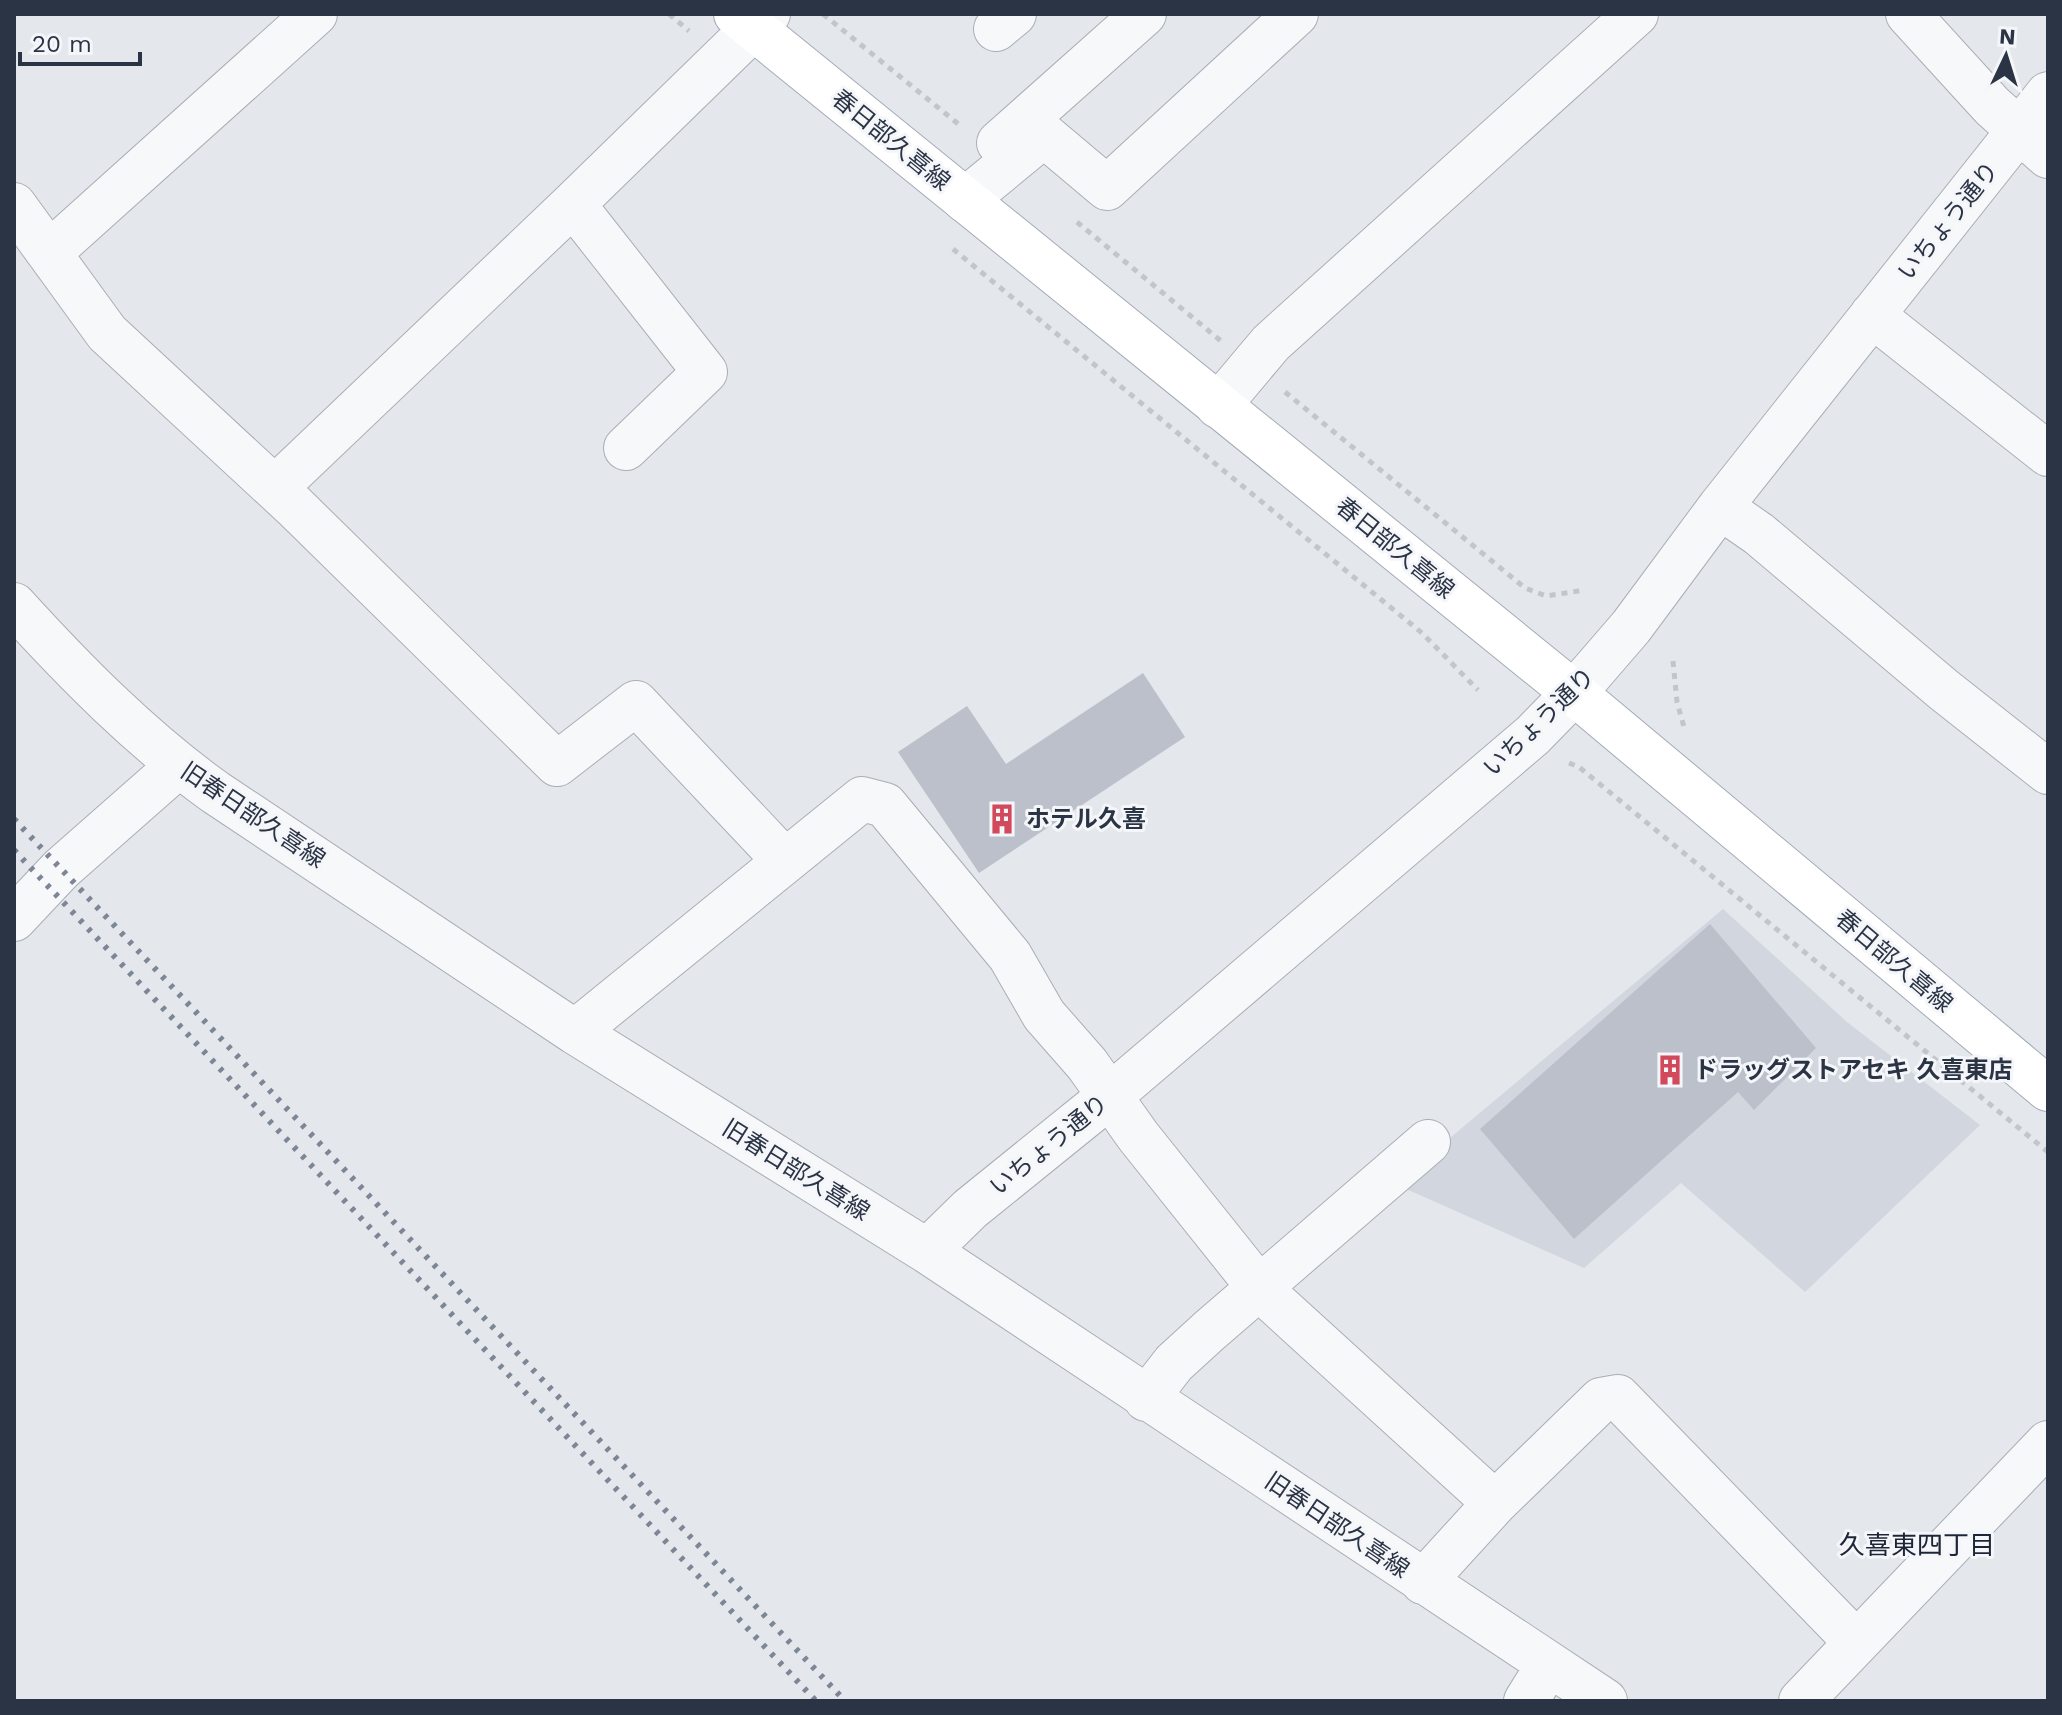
<svg xmlns="http://www.w3.org/2000/svg" width="2062" height="1715" font-family="'Work Sans','Noto Sans JP',sans-serif">
	<style>
		.built { fill: #d2d6de }
		.building { fill: #bbc0ca }
		.lines { fill: none; stroke-linecap: round; stroke-linejoin: round }
		.minor-casing { stroke: #a9aeb7; stroke-width: 46 }
		.major-casing { stroke: #a3abb8; stroke-width: 46 }
		.path { stroke: #c2c5cb; stroke-width: 5; stroke-dasharray: 6 6; stroke-linecap: butt }
		.minor { stroke: #f7f8fa; stroke-width: 44 }
		.major { stroke: #fff; stroke-width: 44 }
		.rail { stroke: #7d8696; stroke-width: 6; stroke-dasharray: 4 8; stroke-linecap: butt }
		.labels { text-anchor: middle; stroke-width: 6; stroke-linejoin: round; paint-order: stroke }
		.street-label { font-size: 24px; fill: #2b3445; stroke: #f4f6f9 }
		.poi-label { font-size: 24px; font-weight: bold; fill: #2b3445; stroke: #f4f6f9; text-anchor: start }
		.neighbourhood-label { font-size: 26px; fill: #1d2536; stroke: #f4f6f9 }
	</style>
	<rect width="100%" height="100%" fill="#e4e7ec"/>
	<path class="built" d="M1723 909 1847 1022 1980 1125 1805 1292 1681 1183 1584 1268 1395 1184Z"/>
	<path class="building" d="M1143 673 1185 737 979 873 898 752 967 706 1006 764Z
		M1710 924 1816 1048 1754 1110 1738 1092 1574 1239 1480 1129Z"/>
	<g class="lines">
		<g class="minor-casing">
			<path id="minor" d="M1908 14 1992 106 2048 156
				M996 29 1014 14
				M999 143 1144 14
				M965 200 1044 135 1107 188 1296 14
				M573 204 705 372 626 448
				M14 205 107 333 295 507 557 764 636 703 784 860
				M49 253 315 14
				M1872 315 2048 454
				M1218 406 1271 343 1636 14
				M275 488 573 204 768 14
				M1720 507 1759 534 1944 690 2048 772
				M14 605C75 672 141 739 215 792L575 1032 927 1251 1605 1701
				M14 919 61 869 178 766
				M575 1032 862 799 885 805 1010 956 1044 1015 1087 1064 1138 1136 1261 1290 1495 1503
				M927 1251 970 1209 1111 1095 1533 735 1574 693 1631 627 1720 507 2048 94
				M1146 1399 1174 1363 1209 1331 1428 1142
				M1423 1582 1495 1503 1601 1400 1618 1397 1856 1642
				M1526 1701 1549 1664
				M1801 1701 2048 1443"/>
		</g>
		<g class="major-casing">
			<path id="major" d="M736 14 1574 693 2048 1089"/>
		</g>
		<path class="path" d="M669 14 689 31
			M823 14 962 127
			M1077 222 1221 341
			M953 249 1422 633 1478 690
			M1285 392 1525 588 1546 596 1585 590
			M1673 661 1677 702 1684 727
			M1569 763 1579 767 2048 1152"/>
		<use href="#minor" class="minor"/>
		<use href="#major" class="major"/>
		<path class="rail" d="M14 819 845 1701
			M14 850 816 1701"/>
	</g>
	<defs>
		<g id="building-bare" transform="scale(2.4)"><path d="M-4-6H4V6H1V3H-1V6H-4ZM-2.5-4.3h1.7v1.8h-1.7ZM.8-4.3h1.7v1.8H.8ZM-2.5-1h1.7V.8h-1.7ZM.8-1h1.7V.8H.8Z" fill="#d1495b" stroke="#f4f6f9" stroke-width="2.5" paint-order="stroke"/></g>
	</defs>
	<g fill-rule="evenodd">
		<use href="#building-bare" x="1002" y="819"/>
		<use href="#building-bare" x="1670" y="1070"/>
	</g>
	<g class="labels">
		<g class="street-label">
			<text transform="translate(891 140) rotate(39)" y="8">春日部久喜線</text>
			<text transform="translate(1948 221) rotate(-51)" y="8">いちょう通り</text>
			<text transform="translate(1395 548) rotate(39)" y="8">春日部久喜線</text>
			<text transform="translate(1539 722) rotate(-44)" y="8">いちょう通り</text>
			<text transform="translate(253 815) rotate(34)" y="8">旧春日部久喜線</text>
			<text transform="translate(1894 961) rotate(40)" y="8">春日部久喜線</text>
			<text transform="translate(1049 1145) rotate(-39)" y="8">いちょう通り</text>
			<text transform="translate(796 1170) rotate(32)" y="8">旧春日部久喜線</text>
			<text transform="translate(1337 1525) rotate(34)" y="8">旧春日部久喜線</text>
		</g>
		<g class="poi-label">
			<text x="1026" y="827">ホテル久喜</text>
			<text x="1694" y="1078">ドラッグストアセキ 久喜東店</text>
		</g>
		<g class="neighbourhood-label">
			<text x="1917" y="1554">久喜東四丁目</text>
		</g>
	</g>
	<rect width="2062" height="1715" fill="none" stroke="#2b3445" stroke-width="32"/>
	<g transform="translate(2006 56) rotate(4)" stroke="#f4f6f9" stroke-width="6" paint-order="stroke">
	<path d="M0-6L14 30L0 20L-14 30Z" fill="#2b3445"/>
	<text y="-12" font-size="22" font-weight="bold" text-anchor="middle" fill="#2b3445">N</text>
	</g>
	<path d="M20 52v12h120v-12" fill="none" stroke="#2b3445" stroke-width="4"/>
	<text x="32" y="52" font-size="24" fill="#2b3445" stroke="#f4f6f9" stroke-width="6" paint-order="stroke">20 m</text>
</svg>
